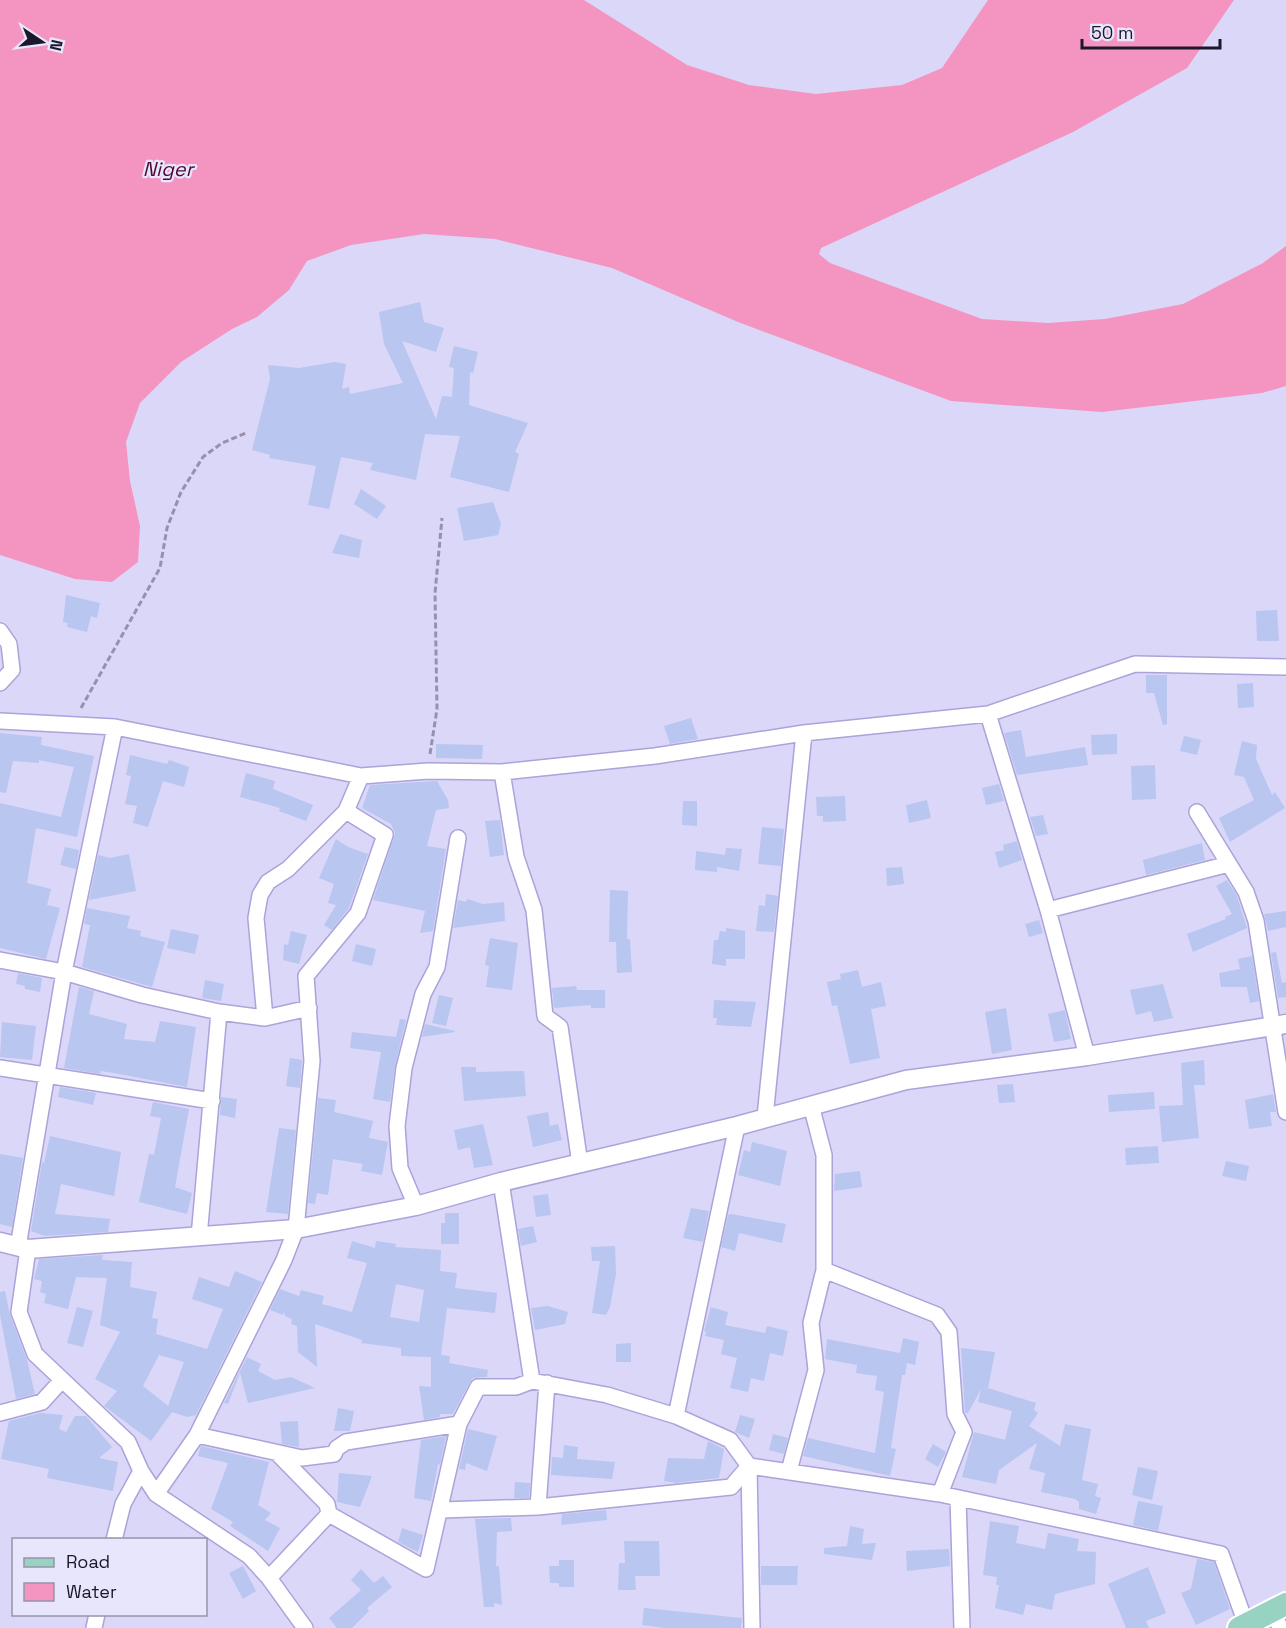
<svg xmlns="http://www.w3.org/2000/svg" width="1286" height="1628" font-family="'Space Grotesk',sans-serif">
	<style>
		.water { fill: #f395c0 }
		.building { fill: #b8c6f0; fill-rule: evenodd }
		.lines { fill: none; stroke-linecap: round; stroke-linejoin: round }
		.minor-casing { stroke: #aba3d9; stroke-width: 18 }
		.tertiary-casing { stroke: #aba3d9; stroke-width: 21 }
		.primary-casing { stroke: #fff; stroke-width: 26 }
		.path { stroke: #9591ae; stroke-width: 3; stroke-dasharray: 6 3; stroke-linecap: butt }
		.minor { stroke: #fff; stroke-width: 15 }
		.tertiary { stroke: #fff; stroke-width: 18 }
		.primary { stroke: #98d3c2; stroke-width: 22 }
		.labels { text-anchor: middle; stroke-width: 4.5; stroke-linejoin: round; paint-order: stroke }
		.water-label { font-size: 20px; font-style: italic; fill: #510833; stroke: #e8e6fd }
	</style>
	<rect width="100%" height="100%" fill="#dbd7f9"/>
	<path class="water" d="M0 0H584L687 65 749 85 816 94 902 85 942 68 988 0H1234L1187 68 1073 132 821 248 819 254 830 263 982 319 1048 323 1105 319 1183 304 1263 263 1286 246V386L1262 393 1102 412 951 401 738 322 612 268 495 239 424 234 351 245 307 261 289 290 257 317 232 329 181 362 140 403 126 442 130 481 140 526 138 562 112 582 75 579 0 555Z"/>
	<path class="building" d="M420 302 424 322 444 328 436 352 402 341 436 419 442 396 452 397 454 368 449 367 454 346 478 352 473 373 470 372 469 405 528 423 515 452 519 454 509 492 450 477 460 436 425 434 416 480 370 470 373 463 341 457 329 509 308 505 316 466 269 458 270 455 252 450 270 379 268 365 299 368 335 362 346 364 342 389 349 387 350 394 403 383 384 344 379 312Z
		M361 489 386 506 377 519 354 504Z
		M493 502 501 524 498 535 464 541 457 508Z
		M340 534 362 540 359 558 332 553Z
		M66 595 100 603 97 618 91 616 87 632 67 627 68 623 63 622Z
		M1277 610 1279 641H1257L1256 611Z
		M1146 675H1167V724L1163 725 1154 693H1146Z
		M1253 683 1254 707 1238 708 1237 684Z
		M691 718 698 739 670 744 664 726Z
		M1021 730 1026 757 1085 747 1088 765 1017 775 1004 733Z
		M0 733 42 737 41 745 94 756 77 837 36 828 27 883 51 889 47 905 60 908 46 959 0 948V803L61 817 74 767 39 760V763L13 761 6 793 0 792Z
		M1117 734V754L1092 755 1091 735Z
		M1184 736 1201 740 1197 755 1180 751Z
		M1242 741 1257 745 1256 759 1272 795 1275 792 1285 808 1230 842 1219 818 1254 800 1244 777 1234 775Z
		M436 744 483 745 482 759 436 758Z
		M130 755 167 764 169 760 189 767 184 787 163 781 148 827 133 823 137 806 125 804 131 776 126 775Z
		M1155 765 1156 799 1132 800 1131 766Z
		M246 773 275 781 273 789 313 805 306 821 279 811 280 808 240 797Z
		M437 781 448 800 449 808 436 810 427 846 446 849 433 931 420 933 425 911 373 900 395 834 391 824 362 808 370 785Z
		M999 784 1004 801 986 805 982 788Z
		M845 796 846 821 823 822V816H817L816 797Z
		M927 800 931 818 909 823 906 805Z
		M683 801H697V826L682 825Z
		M1043 815 1048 834 1036 836 1030 817Z
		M500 820 504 855 490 857 485 821Z
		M762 827 784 829 781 866 758 864Z
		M336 839 348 847 368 854 349 908 332 930 324 925 336 905 328 903 334 884 319 878Z
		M1017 841 1022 860 999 868 995 852 1004 850 1003 845Z
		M1202 843 1205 860 1146 875 1143 860Z
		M65 847 79 850 76 869 60 865Z
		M726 848 742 849 739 871 717 867V872L695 870 696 851 725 855Z
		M129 854 136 891 89 900 98 855 110 858Z
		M902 867 904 884 887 886 886 868Z
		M1227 880 1237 896 1247 928 1193 952 1187 934 1226 919 1225 917 1232 914 1216 886Z
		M610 890 628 891 627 939H630L632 972 617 973 616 942H609Z
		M766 894 778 896 774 932 756 931 759 905 765 906Z
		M467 899 483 904 504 902 505 921 453 928 458 900 466 902Z
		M87 908 130 916 127 928 141 931 140 936 165 942 152 987 82 967 90 925 84 924Z
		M1286 911V927L1268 931 1264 914Z
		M1039 920 1043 933 1029 937 1025 924Z
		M726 928 745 931V959H726V966L712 964 714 940H718L720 931 726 932Z
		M171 929 199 935 195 954 167 948Z
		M291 931 307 935 299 964 283 960 284 944 288 945Z
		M490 938 518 943 512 990 486 987 489 966 485 965Z
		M356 944 376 949 372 966 352 961Z
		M1276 952 1282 983 1286 982V997L1278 998 1271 953Z
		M1252 956 1259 1001 1250 1003 1247 987H1221L1219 973 1240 969 1238 959Z
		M858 970 862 987 881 982 886 1006 871 1009 880 1058 850 1064 837 1005 832 1006 827 982 841 979 840 974Z
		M18 973 42 978 40 992 25 989V986L16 984Z
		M205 980 224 984 221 1001 202 998Z
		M1163 984 1173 1018 1154 1022 1151 1011 1136 1015 1130 990Z
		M576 986 577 990H605V1008H591V1005L554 1008 552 988Z
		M79 987 94 991 89 1014 127 1024 124 1039 155 1042 160 1021 196 1027 187 1087 114 1073 101 1071 100 1074 64 1068Z
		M439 995 453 998 446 1026 432 1023Z
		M714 1000 756 1002 751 1027 716 1025 717 1018H713Z
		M1006 1008 1012 1050 992 1054 985 1012Z
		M1065 1010 1071 1039 1054 1042 1048 1014Z
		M400 1019 406 1020 395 1066 390 1102 373 1099 381 1052 350 1048 352 1032 396 1037Z
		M2 1022 36 1026 32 1060 0 1057Z
		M425 1024 455 1031V1032L422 1037Z
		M290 1058 302 1060 300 1088 286 1086Z
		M1204 1060 1205 1085H1194L1199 1138 1162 1142 1159 1106 1183 1105 1181 1063Z
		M461 1067H476V1072L524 1071 526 1096 464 1101Z
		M1013 1084 1015 1102 999 1103 997 1085Z
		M60 1087 96 1093 93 1105 58 1097Z
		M1154 1092 1155 1109 1109 1112 1108 1095Z
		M1273 1094 1276 1112H1270L1272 1126 1249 1129 1245 1100Z
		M221 1097 237 1099 235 1118 220 1115Z
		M318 1098 336 1100 334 1112 373 1121 369 1138 388 1142 382 1175 361 1171 363 1164 333 1159 328 1195 317 1193 315 1204 308 1203Z
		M153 1102 189 1109 175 1187 192 1193 187 1214 139 1202 149 1154 154 1155 161 1118 150 1116Z
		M548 1112 550 1126 558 1124 562 1140 533 1147 527 1116Z
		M483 1124 493 1165 474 1168 470 1147 458 1150 454 1130Z
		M279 1128 296 1130 288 1214 266 1212Z
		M50 1136 121 1152 114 1196 61 1184 55 1214 110 1219 108 1232 45 1236 31 1231 42 1162 44 1163Z
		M752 1142 787 1151 780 1186 738 1175 744 1150 750 1152Z
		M1158 1146 1159 1163 1126 1165 1125 1148Z
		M0 1154 23 1158 12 1227 0 1224Z
		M1226 1161 1249 1166 1246 1181 1222 1176Z
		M860 1171 862 1187 834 1191 835 1174Z
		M548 1194 551 1215 536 1217 533 1196Z
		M691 1208 709 1211 703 1242 683 1238Z
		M445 1213H459V1244H441V1223H445Z
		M731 1214 786 1224 782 1243 739 1233 735 1251 721 1247 728 1215Z
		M533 1226 537 1242 521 1246 518 1229Z
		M352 1241 375 1248 376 1241 396 1244 395 1247 441 1250 440 1271 457 1273 455 1288 497 1293 495 1313 447 1308 441 1355 450 1356 449 1363 488 1370 487 1377 473 1378 470 1382 453 1414H440V1417L424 1420 419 1386 431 1387V1357L401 1356V1348L361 1343 362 1340 315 1324 317 1367 298 1352 297 1326 291 1324 292 1319 285 1316 284 1311 283 1315 270 1310 280 1289 299 1296 301 1290 324 1296 322 1304 352 1312 367 1263 347 1258ZM396 1284 424 1290 419 1322 390 1317Z
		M615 1246 616 1274 610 1307 606 1315 592 1313 600 1261H592L591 1247Z
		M103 1255 102 1260 132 1262 130 1287 157 1292 152 1318 158 1319 156 1334 207 1349 223 1309 192 1299 199 1277 229 1287 235 1271 262 1282 196 1415 187 1417 172 1412 151 1441 104 1406 117 1391 95 1379 120 1332 100 1325 107 1278 76 1277 68 1309 44 1303 46 1294 40 1292 42 1281 34 1279 39 1259ZM159 1355 184 1362 168 1406 143 1386Z
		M5 1291 10 1315 27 1360 35 1394 16 1399 0 1315V1292Z
		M548 1306 568 1312 565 1324 535 1330 531 1308Z
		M77 1307 93 1311 83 1347 67 1343Z
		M711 1307 728 1312 725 1325 765 1333 767 1326 788 1331 783 1356 770 1353 764 1381 751 1378 748 1392 730 1388 737 1358 721 1354 724 1340 705 1336 706 1332 704 1331Z
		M903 1338 919 1342 915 1365 907 1363 905 1375H902L891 1448 896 1449 890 1476 803 1456 808 1438 875 1453 884 1392 875 1390 877 1376 856 1373 857 1365 825 1359 827 1339 900 1353Z
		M631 1343V1362H616V1344Z
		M961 1348 995 1352 988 1388 1036 1403 1034 1410 1038 1413 1029 1426 1060 1446 1065 1424 1091 1429 1082 1480 1098 1484 1095 1496 1101 1498 1096 1514 1079 1509V1502L1075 1499 1041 1492 1045 1473 1029 1469 1037 1443 999 1470 996 1484 962 1477 974 1432 1005 1440 1012 1411 978 1402 981 1389 968 1413H965Z
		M247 1357 261 1364 258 1371 275 1380 291 1377 315 1388 248 1403 240 1373 228 1404 224 1403Z
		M338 1408 354 1411 350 1431H334Z
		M40 1413 63 1415 59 1429 66 1432 75 1416H86L112 1447 99 1458 118 1462 113 1491 47 1478 49 1469 1 1459 9 1421Z
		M740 1415 755 1419 749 1438 735 1432Z
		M298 1421 299 1447 282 1444 280 1422Z
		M468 1429 497 1436 487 1471 466 1463 465 1470 459 1469Z
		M773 1434 788 1438 784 1454 769 1450Z
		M446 1436 440 1465 438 1464 431 1501 414 1498 421 1440Z
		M708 1441 724 1449 719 1478 676 1483 664 1481 668 1458 704 1459Z
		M933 1444 946 1452 938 1467 925 1459Z
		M564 1445 578 1447 577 1459 615 1462 612 1479 551 1475 552 1457 563 1458Z
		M201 1446 269 1462 258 1505 271 1513 265 1520 280 1528 268 1551 230 1526 233 1522 211 1509 228 1463 198 1456Z
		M1138 1467 1158 1471 1152 1500 1132 1495Z
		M339 1473 372 1476 360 1507 337 1502Z
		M515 1482 530 1483 529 1498H514Z
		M1138 1501 1163 1506 1158 1531 1133 1525Z
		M606 1510 607 1520 561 1525 562 1514Z
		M511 1518 512 1531 497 1532 496 1566H499L502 1605 494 1603V1607H484L475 1519Z
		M990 1521 1019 1526 1016 1543 1045 1549 1048 1533 1079 1539 1077 1551 1096 1552 1095 1584 1055 1594 1052 1610 1026 1604 1023 1615 995 1608 999 1585H996L997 1577 983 1575Z
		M850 1526 864 1529 862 1544 876 1543 872 1560 824 1554V1548L847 1546Z
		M402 1528 423 1535 418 1552 398 1542Z
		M624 1541H659L660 1576H635L636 1590H618L619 1563H625Z
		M949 1549 950 1566 907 1571 906 1551Z
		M1197 1559 1214 1562 1230 1609 1196 1625 1181 1593 1191 1589Z
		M559 1560H574V1587H559V1583H550L549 1566H559Z
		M243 1566 256 1591 243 1599 229 1573Z
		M761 1566H798L797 1585H761Z
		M1148 1567 1166 1613 1146 1621 1149 1628H1126L1108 1584Z
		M361 1569 374 1583 383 1576 392 1587 367 1608 369 1611 352 1628H337L329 1618 361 1590 351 1580Z
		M644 1608 742 1618 741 1628H665L642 1625Z"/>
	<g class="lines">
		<g class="minor-casing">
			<path id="minor" d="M0 631 9 644 12 670 0 683
				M988 714 1048 910 1087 1056
				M0 721 115 727 361 776 428 771 502 772 655 756 804 733 988 714 1135 664 1286 667
				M502 772 516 857 534 910 545 1016 560 1027 580 1164
				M1197 812 1246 892 1256 921 1286 1112
				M1048 910 1229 864
				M0 960 64 972 142 995 219 1012 265 1018 309 1008
				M265 1018 256 918 260 895 268 882 288 869 346 811 361 776
				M0 1068 212 1101
				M765 1117 804 733
				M501 1182 532 1381 607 1395 676 1416 730 1440 749 1466 940 1494 1221 1554 1246 1624
				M416 1206 400 1168 397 1126 404 1068 423 994 437 967 458 838
				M199 1237 219 1012
				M18 1247 64 972 115 727
				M28 1249 19 1312 35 1354 128 1442 141 1471 156 1494 249 1556 269 1578 305 1628
				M824 1270 937 1315 949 1332 955 1414 964 1432 940 1494
				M547 1383 538 1507 731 1487 749 1466
				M0 1413 42 1402 62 1380
				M676 1416 737 1126
				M197 1435 302 1458 334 1454 337 1448 346 1442 459 1424 478 1387H516L532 1381
				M279 1455 327 1504 329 1514
				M749 1466 752 1628
				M789 1471 816 1370 811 1323 824 1270V1155L811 1105
				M156 1494 197 1435 284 1260 296 1229 312 1061 306 976 358 913 385 835 346 811
				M958 1498 962 1628
				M441 1510 538 1507
				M114 1540 123 1504 141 1471
				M269 1578 329 1514 426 1569 459 1424
				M1271 1612 1281 1628
				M94 1628 97 1614"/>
		</g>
		<g class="tertiary-casing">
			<path id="tertiary" d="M0 1242 28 1249 296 1229 416 1206 501 1182 737 1126 906 1080 1087 1056 1286 1024"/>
		</g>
		<g class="primary-casing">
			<path id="primary" d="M1239 1628 1286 1604"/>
		</g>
		<path class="path" d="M81 708 160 568 167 528 181 492 203 457 222 443 246 433
			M430 754 437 709 435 593 442 518"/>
		<use href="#minor" class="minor"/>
		<use href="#tertiary" class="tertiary"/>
		<use href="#primary" class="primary"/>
	</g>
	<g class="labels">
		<g class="water-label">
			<text x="168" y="176">Niger</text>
		</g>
	</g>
	<rect x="12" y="1538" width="195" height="78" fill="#e8e6fd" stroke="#9694a9" stroke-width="1.5"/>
	<rect x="24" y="1558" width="30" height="9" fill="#98d3c2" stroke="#9694a9" stroke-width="1.5"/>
	<text x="66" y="1568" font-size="18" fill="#1c182c">Road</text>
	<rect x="24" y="1583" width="30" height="18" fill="#f395c0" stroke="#9694a9" stroke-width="1.5"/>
	<text x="66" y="1598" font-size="18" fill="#1c182c">Water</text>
	<g transform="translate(42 42) rotate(103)" stroke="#e8e6fd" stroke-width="4.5" paint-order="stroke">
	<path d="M0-4.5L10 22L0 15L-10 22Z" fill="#1c182c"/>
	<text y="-9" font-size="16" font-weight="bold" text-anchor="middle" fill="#1c182c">N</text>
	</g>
	<path d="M1082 39v9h138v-9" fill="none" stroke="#1c182c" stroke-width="3"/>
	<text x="1091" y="39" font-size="18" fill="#1c182c" stroke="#e8e6fd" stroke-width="4.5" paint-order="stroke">50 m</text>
</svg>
